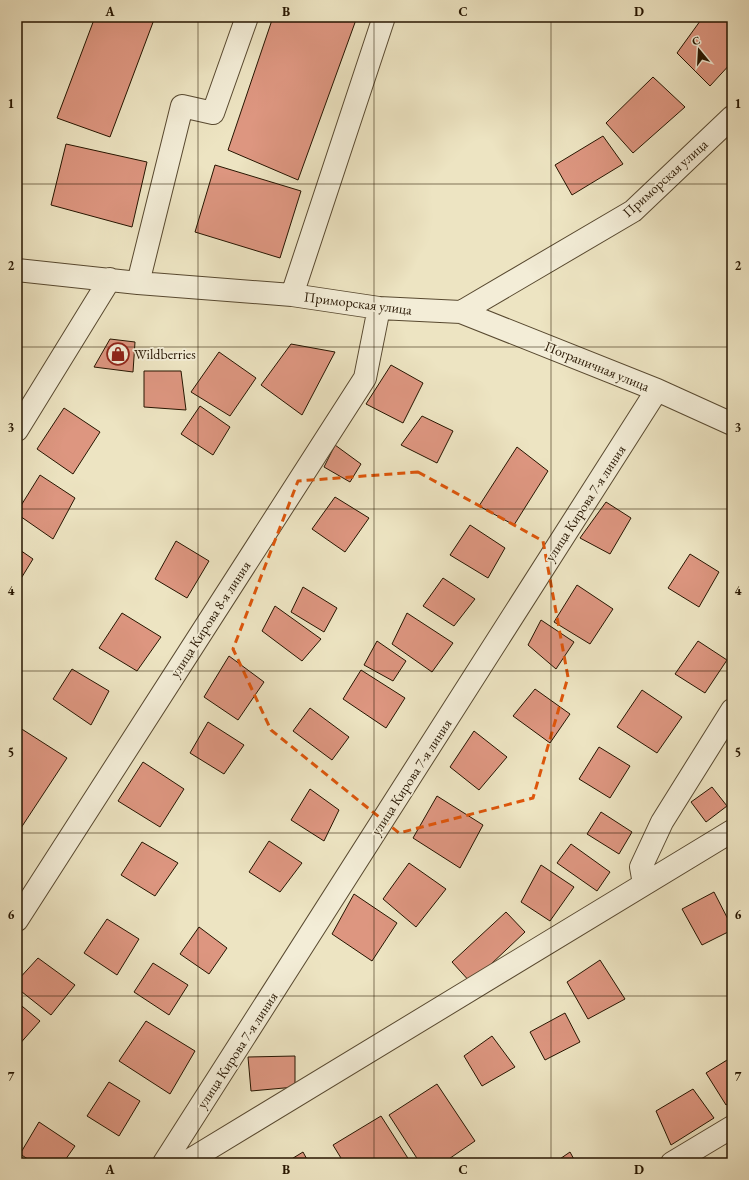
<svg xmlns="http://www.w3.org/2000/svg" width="749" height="1180" font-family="'EB Garamond',serif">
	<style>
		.building { fill: #dd9680; stroke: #261500 }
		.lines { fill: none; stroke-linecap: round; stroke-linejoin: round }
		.minor-casing { stroke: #584930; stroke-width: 24 }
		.minor { stroke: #f3edd7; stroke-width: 22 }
		.marked { fill: none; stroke: #de560b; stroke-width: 3; stroke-dasharray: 8 5; stroke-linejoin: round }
		.grid { fill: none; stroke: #261500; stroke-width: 1; stroke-opacity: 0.55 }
		.labels { text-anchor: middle; stroke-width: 3.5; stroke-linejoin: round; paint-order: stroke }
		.street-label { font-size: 14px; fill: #261500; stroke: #f3edd7 }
		.poi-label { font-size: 14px; fill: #261500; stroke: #f3edd7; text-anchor: start }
		.neatline { fill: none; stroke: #261500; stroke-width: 1.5 }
		.grid-label { font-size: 13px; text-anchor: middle; font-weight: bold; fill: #261500 }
	</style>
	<rect width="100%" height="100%" fill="#ede4c2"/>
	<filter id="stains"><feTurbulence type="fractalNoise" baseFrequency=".005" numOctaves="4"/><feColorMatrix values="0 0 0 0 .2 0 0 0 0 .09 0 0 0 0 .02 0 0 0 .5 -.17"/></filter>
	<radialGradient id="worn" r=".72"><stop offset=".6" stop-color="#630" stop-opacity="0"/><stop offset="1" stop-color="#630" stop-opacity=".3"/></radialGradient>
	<path class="building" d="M95 17H155L110 137 57 118Z
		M273 17H357L298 180 228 150Z
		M703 17H732V62L710 86 677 53Z
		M653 77 685 107 633 153 606 123Z
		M603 136 623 164 572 195 555 165Z
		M66 144 147 162 132 227 51 205Z
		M215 165 301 191 280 258 195 232Z
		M110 339 135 342 133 372 94 367Z
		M291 344 335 352 302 415 261 385Z
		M219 352 256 378 230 416 191 392Z
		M391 365 423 383 403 423 366 404Z
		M144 371H181L186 410 144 407Z
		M200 406 230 427 213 455 181 434Z
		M64 408 100 432 73 474 37 449Z
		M422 416 453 431 437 463 401 445Z
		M335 445 361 464 350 482 324 467Z
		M517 447 548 471 514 525 479 506Z
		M40 475 75 498 53 539 17 514V512Z
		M335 497 369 518 345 552 312 529Z
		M606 502 631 518 610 554 580 538Z
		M470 525 505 548 488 578 450 555Z
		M176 541 209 561 187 598 155 579Z
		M17 548 33 559 17 585Z
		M690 554 719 572 699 607 668 588Z
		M443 578 475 599 454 626 423 606Z
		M577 585 613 609 590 644 554 622Z
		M303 587 337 608 324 632 291 612Z
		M275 606 321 639 302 661 262 631Z
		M122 613 161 637 137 671 99 648Z
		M407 613 453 643 432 672 392 644Z
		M541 620 574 642 556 669 528 645Z
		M377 641 406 661 393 681 364 665Z
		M698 641 727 660 705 693 675 674Z
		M229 656 264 682 238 720 204 697Z
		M72 669 109 691 91 725 53 699Z
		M361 670 405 698 386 728 343 699Z
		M535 689 570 714 550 743 513 716Z
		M642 690 682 717 657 753 617 727Z
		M310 708 349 737 332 760 293 731Z
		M208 722 244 745 224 774 190 753Z
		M17 726 67 758 17 834Z
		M474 731 507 757 479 790 450 767Z
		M599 747 630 766 610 798 579 779Z
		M143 762 184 789 160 827 118 801Z
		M712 787 727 806 706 822 691 802Z
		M310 789 339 810 324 841 291 820Z
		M437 796 483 825 460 868 413 838Z
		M601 812 632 832 619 854 587 834Z
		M269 841 302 863 280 892 249 872Z
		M142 842 178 863 155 896 121 875Z
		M571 844 610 872 597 891 557 863Z
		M409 863 446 889 416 927 383 899Z
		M541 865 574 887 550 921 521 902Z
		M714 892 732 927V930L702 945 682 909Z
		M354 894 397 923 372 961 332 934Z
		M506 912 525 932 471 983 452 962Z
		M107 919 139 939 117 975 84 953Z
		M199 927 227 948 209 974 180 954Z
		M38 958 75 985 51 1015 17 988V981Z
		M600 960 625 999 588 1019 567 982Z
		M153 963 188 985 169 1015 134 992Z
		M17 1002 40 1021 17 1047Z
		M565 1013 580 1042 545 1060 530 1032Z
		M146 1021 195 1051 170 1094 119 1061Z
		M492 1036 515 1067 482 1086 464 1056Z
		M295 1056V1087L251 1091 248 1057Z
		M732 1057V1101L726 1105 706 1073Z
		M109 1082 140 1101 119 1136 87 1116Z
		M437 1084 475 1141 443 1163H420L389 1115Z
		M693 1089 714 1118 671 1145 656 1111Z
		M381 1116 411 1163H344L333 1145Z
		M39 1122 75 1146 63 1163H34L20 1154Z
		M303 1152 309 1163H285Z
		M570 1152 576 1163H554Z"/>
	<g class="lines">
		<g class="minor-casing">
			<path id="minor" d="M17 270 138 283 292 295 379 308 461 312 633 211 732 117
				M138 283 182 106 213 113 247 17
				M292 295 384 17
				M461 312 657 390 732 424
				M17 430 110 279
				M644 884 641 867 662 822 732 710
				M17 920 365 378 379 308
				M164 1163 657 390
				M185 1163 732 831
				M672 1163 732 1127"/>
		</g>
		<use href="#minor" class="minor"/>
	</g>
	<path class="marked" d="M418 472 543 541 568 677 533 798 399 833 271 730 233 649 298 481Z"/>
	<path class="grid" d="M198 17V1163M374 17V1163M551 17V1163M17 184H732M17 347H732M17 509H732M17 671H732M17 833H732M17 996H732"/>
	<defs>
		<g id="shop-ring" transform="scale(1.15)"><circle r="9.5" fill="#f3edd7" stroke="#8f2418" stroke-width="1.5"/><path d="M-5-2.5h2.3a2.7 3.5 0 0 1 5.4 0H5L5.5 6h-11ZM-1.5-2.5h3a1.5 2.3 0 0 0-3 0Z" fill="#8f2418"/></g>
	</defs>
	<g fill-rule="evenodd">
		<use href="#shop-ring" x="118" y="354"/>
	</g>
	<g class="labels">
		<g class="street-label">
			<text transform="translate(665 178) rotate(-42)" y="5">Приморская улица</text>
			<text transform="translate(358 303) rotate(7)" y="5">Приморская улица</text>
			<text transform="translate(597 366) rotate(22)" y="5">Пограничная улица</text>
			<text transform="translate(585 503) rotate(-57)" y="5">улица Кирова 7-я линия</text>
			<text transform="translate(210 619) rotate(-57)" y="5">улица Кирова 8-я линия</text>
			<text transform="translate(411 777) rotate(-57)" y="5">улица Кирова 7-я линия</text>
			<text transform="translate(237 1050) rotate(-57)" y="5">улица Кирова 7-я линия</text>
		</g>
		<g class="poi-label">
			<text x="134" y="359">Wildberries</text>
		</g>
	</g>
	<rect width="749" height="1180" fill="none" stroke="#ede4c2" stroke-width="44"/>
	<g transform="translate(699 50) rotate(342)" stroke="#f3edd7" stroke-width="3" paint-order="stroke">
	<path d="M0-3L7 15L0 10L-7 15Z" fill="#261500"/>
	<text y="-6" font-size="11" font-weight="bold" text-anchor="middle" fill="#261500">С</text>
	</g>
	<rect x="22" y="22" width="705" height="1136" class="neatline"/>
	<g class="grid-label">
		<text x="110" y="16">A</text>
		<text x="286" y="16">B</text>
		<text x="463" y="16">C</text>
		<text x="639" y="16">D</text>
		<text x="11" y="108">1</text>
		<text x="738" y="108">1</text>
		<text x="11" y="270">2</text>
		<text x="738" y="270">2</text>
		<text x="11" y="432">3</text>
		<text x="738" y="432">3</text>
		<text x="11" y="595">4</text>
		<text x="738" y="595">4</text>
		<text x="11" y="757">5</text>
		<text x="738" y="757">5</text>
		<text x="11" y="919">6</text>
		<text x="738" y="919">6</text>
		<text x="11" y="1081">7</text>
		<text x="738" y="1081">7</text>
		<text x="110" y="1174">A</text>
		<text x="286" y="1174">B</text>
		<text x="463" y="1174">C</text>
		<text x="639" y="1174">D</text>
	</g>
	<rect width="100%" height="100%" filter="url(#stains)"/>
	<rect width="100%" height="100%" fill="url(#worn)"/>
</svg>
